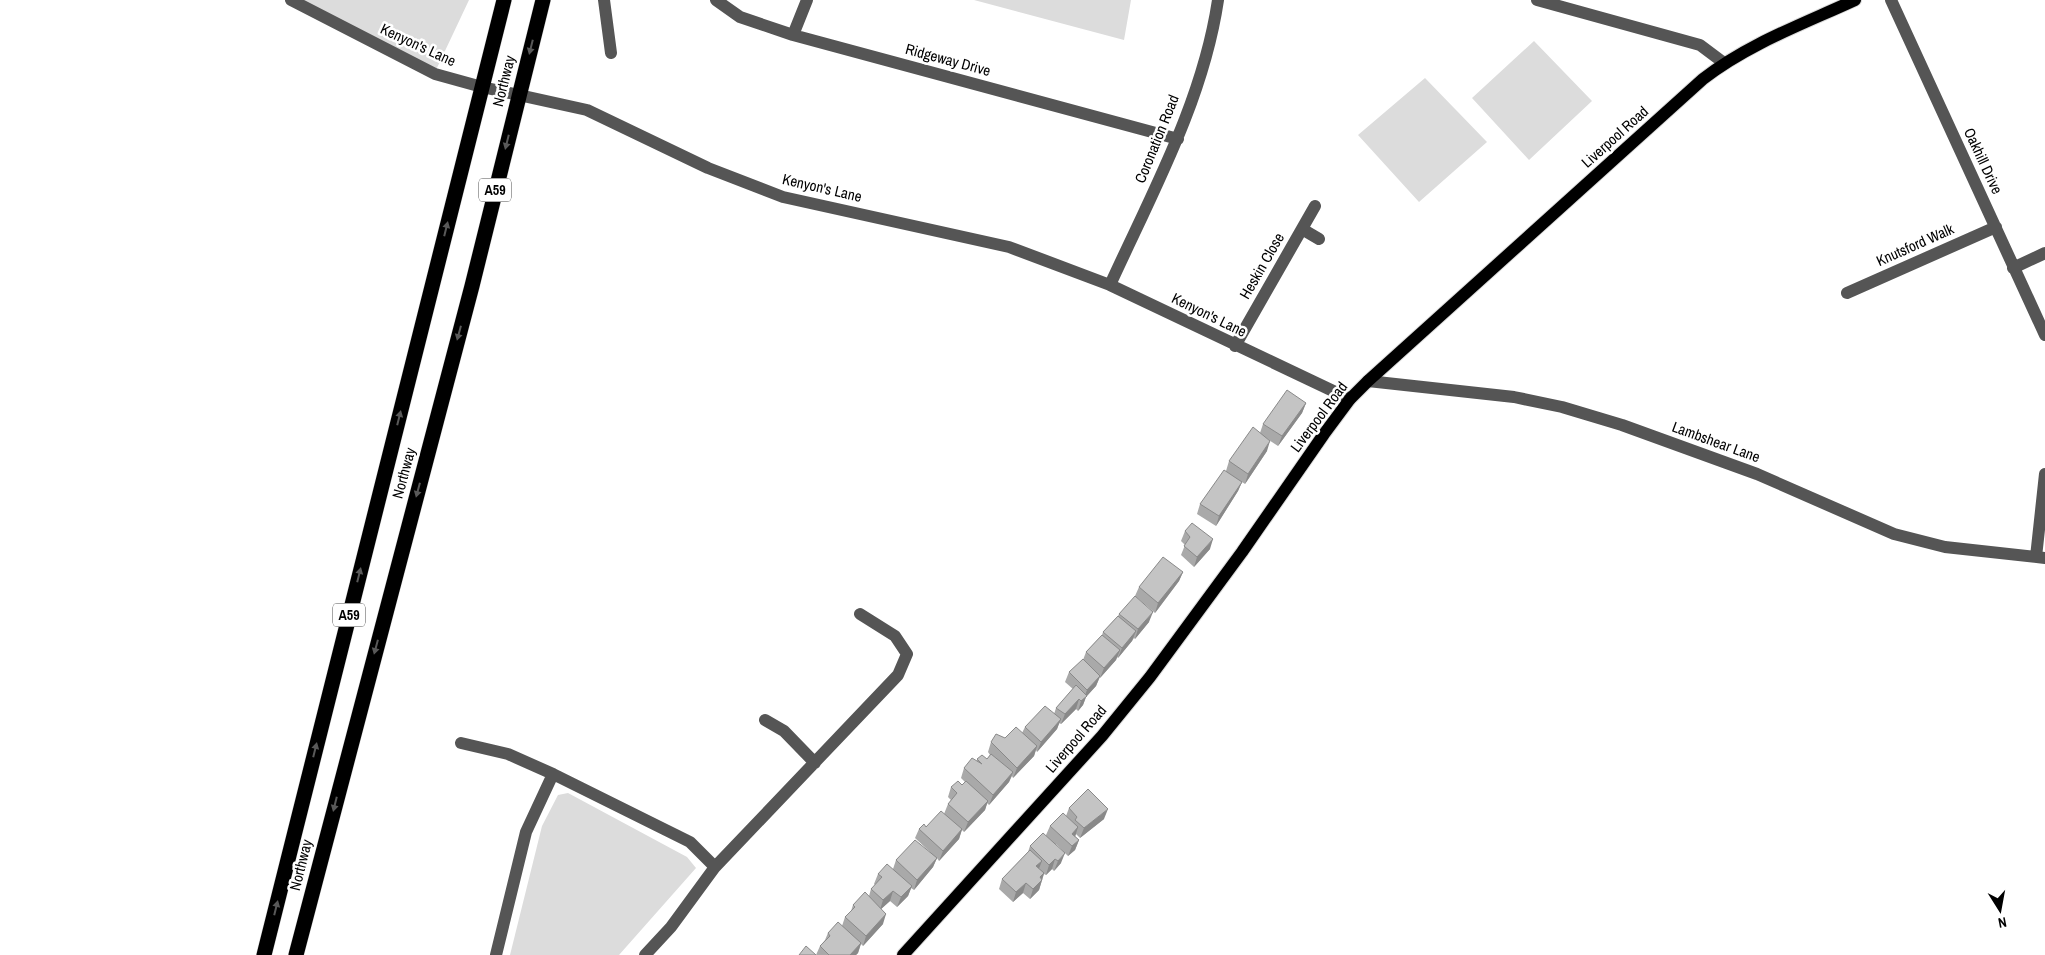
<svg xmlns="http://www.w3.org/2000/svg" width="2045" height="955" font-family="'Archivo Narrow',sans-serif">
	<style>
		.green { fill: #dcdcdc }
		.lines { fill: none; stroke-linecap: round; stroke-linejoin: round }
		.major-casing { stroke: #dbdbdb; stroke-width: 14 }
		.highway-casing { stroke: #dbdbdb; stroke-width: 16 }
		.minor { stroke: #555; stroke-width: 12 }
		.major { stroke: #000; stroke-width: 12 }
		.highway { stroke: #000; stroke-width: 15 }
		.wall { fill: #a9a9a9 }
		.shaded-wall { fill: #898989 }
		.building { fill: #c4c4c4; stroke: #898989 }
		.oneway { fill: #595959 }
		.labels { text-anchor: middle; stroke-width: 5; stroke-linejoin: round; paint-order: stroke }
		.shield { fill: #fff; stroke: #4c4c4c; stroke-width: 1 }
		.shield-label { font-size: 14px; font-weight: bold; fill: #000 }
		.street-label { font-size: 15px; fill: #000; stroke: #fff }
	</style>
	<rect width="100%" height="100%" fill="#fff"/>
	<path class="green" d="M301 0H469L436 70Z
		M974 0H1131L1124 40Z
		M1534 41 1592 101 1529 160 1472 98Z
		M1425 78 1487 142 1419 202 1358 135Z
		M568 793 687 857 696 868 619 955H510L542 826 558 795Z"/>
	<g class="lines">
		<g class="major-casing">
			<path id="major" d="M903 955 1102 736 1150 677 1242 552 1324 434 1350 399 1368 381 1703 79C1748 44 1803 24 1855 0"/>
		</g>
		<g class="highway-casing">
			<path id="highway" d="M264 955 504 0
				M296 955 472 286 543 0"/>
		</g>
		<path class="minor" d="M291 0 435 74 482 87 587 110 708 168 783 197 1009 247 1110 285 1350 399
			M604 0 611 53
			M716 0 740 17 793 35 1178 139
			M1537 0 1700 45 1724 63
			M1891 0 2045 335
			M793 35 807 0
			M1302 229 1319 239
			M2013 268 2045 253
			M1110 285C1152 193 1203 101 1218 0
			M1847 293 1996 227
			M1235 346 1315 206
			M1368 381 1514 397 1562 407 1622 425 1757 474 1894 534 1945 547 2045 558
			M2036 557 2045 474
			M765 720 784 731 815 763
			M461 743 508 754 553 774 690 842 715 867
			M496 955 526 832 553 774
			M645 955 671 927 715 867 898 675 907 654 895 636 860 614"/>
		<use href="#major" class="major"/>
		<use href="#highway" class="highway"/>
	</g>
	<path class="wall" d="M1306 403 1302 413 1278 446 1266 438 1267 451 1245 484 1242 482 1238 491 1216 526 1197 514 1200 504 1226 471 1229 461 1260 433 1263 424Z
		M1185 531 1210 549 1194 567 1181 555 1185 545 1181 541Z
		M1183 572 1179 581 1155 613 1135 596 1139 587Z
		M1119 614 1149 622 1135 639 1134 638 1132 641 1118 658 1117 657 1116 660 1100 678V677L1096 686 1086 697 1083 705 1078 711 1076 709 1061 724 1059 723 1057 729 1037 752 1036 750 1034 756 1013 778 1012 776 1009 782 989 805 987 803 985 810 964 832 962 830 959 839 939 861 937 858 933 867 914 890 911 888 908 896 897 907 890 901 881 909 883 924 863 946 861 944 858 953 856 955H816L820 946 825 940 828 933 842 926 845 917 851 911 853 905 869 896 871 889 875 885 874 884 878 874 893 869 896 860 930 852 915 838 919 829 926 827 944 814 948 804 951 800 948 797 951 787 962 785 965 782 961 778 964 768 977 761V759H987L990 755 988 752 991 742 1005 738 1022 733 1025 727 1054 714 1056 708 1073 689 1065 682 1069 672 1083 660 1086 652 1102 635 1103 632 1118 616Z
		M1069 808 1104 819 1080 838 1076 834 1075 836 1079 840 1075 850 1068 856 1056 844 1061 863 1054 871 1052 869 1046 875 1044 874 1039 890 1030 899 1023 893 1013 902 999 889 1002 879 1028 852 1030 846 1046 835 1050 826 1066 816Z"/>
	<path class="shaded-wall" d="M1306 403 1302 413 1278 446 1282 436Z
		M1270 441 1267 451 1245 484 1248 474Z
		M1242 482 1238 491 1216 526 1219 516Z
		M1213 539 1210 549 1194 567 1197 557Z
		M1183 572 1179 581 1155 613 1158 603Z
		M1153 612 1149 622 1135 639 1138 629Z
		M1136 631 1132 641 1118 658 1122 648Z
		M1120 650 1116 660 1100 678 1104 668Z
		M1100 676 1096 686 1086 697 1083 705 1078 711 1081 701 1084 698 1087 690Z
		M1079 699 1076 709 1061 724 1065 714Z
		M1061 719 1057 729 1037 752 1041 742Z
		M1037 746 1034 756 1013 778 1017 768Z
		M1013 772 1009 782 989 805 993 795Z
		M988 801 985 810 964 832 968 822Z
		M1108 809 1104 819 1080 838 1084 828Z
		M1078 827 1075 837 1072 834Z
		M962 829 959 839 939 861 943 851Z
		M1079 840 1075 850 1068 856 1072 846Z
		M1065 853 1061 863 1054 871 1058 861Z
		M937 858 933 867 914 890 917 880Z
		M1055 859 1052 869 1046 875 1049 865Z
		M1042 861 1038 871 1036 866Z
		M1044 873 1039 890 1030 899 1033 889 1040 877Z
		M1026 883 1023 893 1013 902 1016 892Z
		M912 886 908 896 897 907 901 897Z
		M893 891 890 901 880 910 883 900Z
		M886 914 883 924 863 946 866 936Z
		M861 943 858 953 856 955H850Z"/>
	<path class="building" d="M1287 390 1306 403 1282 436 1263 424Z
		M1253 427 1270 441 1248 474 1229 461Z
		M1224 470 1242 482 1219 516 1200 504Z
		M1192 523 1213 539 1197 557 1184 546 1190 537 1185 531Z
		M1163 557 1183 572 1158 603 1139 587Z
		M1135 596 1153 612 1138 629 1119 614Z
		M1118 616 1136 631 1122 648 1103 632Z
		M1102 635 1120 650 1104 668 1086 652Z
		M1083 659 1100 676 1087 690 1069 672Z
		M1076 685 1087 696 1081 701 1079 699 1065 714 1056 708Z
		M1045 706 1061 719 1041 742 1025 727Z
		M1016 727 1037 746 1017 768 991 742 996 734 1005 738Z
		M991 754 1013 772 993 795 964 768 972 758 982 764 977 759 982 755 987 759Z
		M958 781 962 785 966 781 988 801 968 822 948 804 957 793 951 787Z
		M1088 789 1108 809 1084 828 1075 820 1077 817 1069 808Z
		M941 811 962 829 943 851 919 829 924 824 926 827Z
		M1063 813 1078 827 1072 834 1079 840 1072 846 1050 826Z
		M1043 833 1065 853 1058 861 1055 859 1049 865 1030 846Z
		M915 840 937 858 917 880 896 860Z
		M1030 850 1042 861 1036 866 1044 873 1040 877 1042 880 1033 889 1026 883 1016 892 1002 879Z
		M887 864 912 886 901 897 893 891 883 900 871 889 882 877 878 874Z
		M865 892 886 914 866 936 845 917 855 907 853 905Z
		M838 922 861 943 850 955H829L820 946 830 936 828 933Z
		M806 946 816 955H799Z"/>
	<defs><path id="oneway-solid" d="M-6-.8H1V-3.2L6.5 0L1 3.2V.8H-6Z" transform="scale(1.25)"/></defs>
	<g class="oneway">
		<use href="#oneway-solid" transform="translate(531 47) rotate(104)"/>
		<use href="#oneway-solid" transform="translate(507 142) rotate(104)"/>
		<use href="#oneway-solid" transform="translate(446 229) rotate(-76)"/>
		<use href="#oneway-solid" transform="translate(459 333) rotate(105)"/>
		<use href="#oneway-solid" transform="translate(399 418) rotate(-76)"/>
		<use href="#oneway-solid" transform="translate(418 490) rotate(105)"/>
		<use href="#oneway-solid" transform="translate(359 575) rotate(-76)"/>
		<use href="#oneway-solid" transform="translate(376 647) rotate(105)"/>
		<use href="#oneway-solid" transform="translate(315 750) rotate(-76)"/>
		<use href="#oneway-solid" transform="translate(335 804) rotate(104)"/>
		<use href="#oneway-solid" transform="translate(276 908) rotate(-76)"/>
	</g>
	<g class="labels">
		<g class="shield">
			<rect x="479" y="178.5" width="32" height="23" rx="4"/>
			<rect x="333" y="603.5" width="32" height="23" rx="4"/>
		</g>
		<g class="shield-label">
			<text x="495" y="195">A59</text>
			<text x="349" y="620">A59</text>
		</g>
		<g class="street-label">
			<text transform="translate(418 45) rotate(25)" y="5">Kenyon's Lane</text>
			<text transform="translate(948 60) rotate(15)" y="5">Ridgeway Drive</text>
			<text transform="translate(504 81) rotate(-76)" y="5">Northway</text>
			<text transform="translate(1615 137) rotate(-42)" y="5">Liverpool Road</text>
			<text transform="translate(1157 139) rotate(-68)" y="5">Coronation Road</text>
			<text transform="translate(1983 161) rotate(65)" y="5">Oakhill Drive</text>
			<text transform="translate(822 188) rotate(13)" y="5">Kenyon's Lane</text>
			<text transform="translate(1915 245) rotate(-24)" y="5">Knutsford Walk</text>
			<text transform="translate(1262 266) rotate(-60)" y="5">Heskin Close</text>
			<text transform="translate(1209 315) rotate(26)" y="5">Kenyon's Lane</text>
			<text transform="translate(1319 417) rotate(-53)" y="5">Liverpool Road</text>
			<text transform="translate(1716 442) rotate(20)" y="5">Lambshear Lane</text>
			<text transform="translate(404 473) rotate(-75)" y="5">Northway</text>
			<text transform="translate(1076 739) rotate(-49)" y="5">Liverpool Road</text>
			<text transform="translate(301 865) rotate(-76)" y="5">Northway</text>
		</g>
	</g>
	<g transform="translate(2000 910) rotate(169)" stroke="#ffffff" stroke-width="4" paint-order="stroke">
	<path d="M0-4L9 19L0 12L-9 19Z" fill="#000000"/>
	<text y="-8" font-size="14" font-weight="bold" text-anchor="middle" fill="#000000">N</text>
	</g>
</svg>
